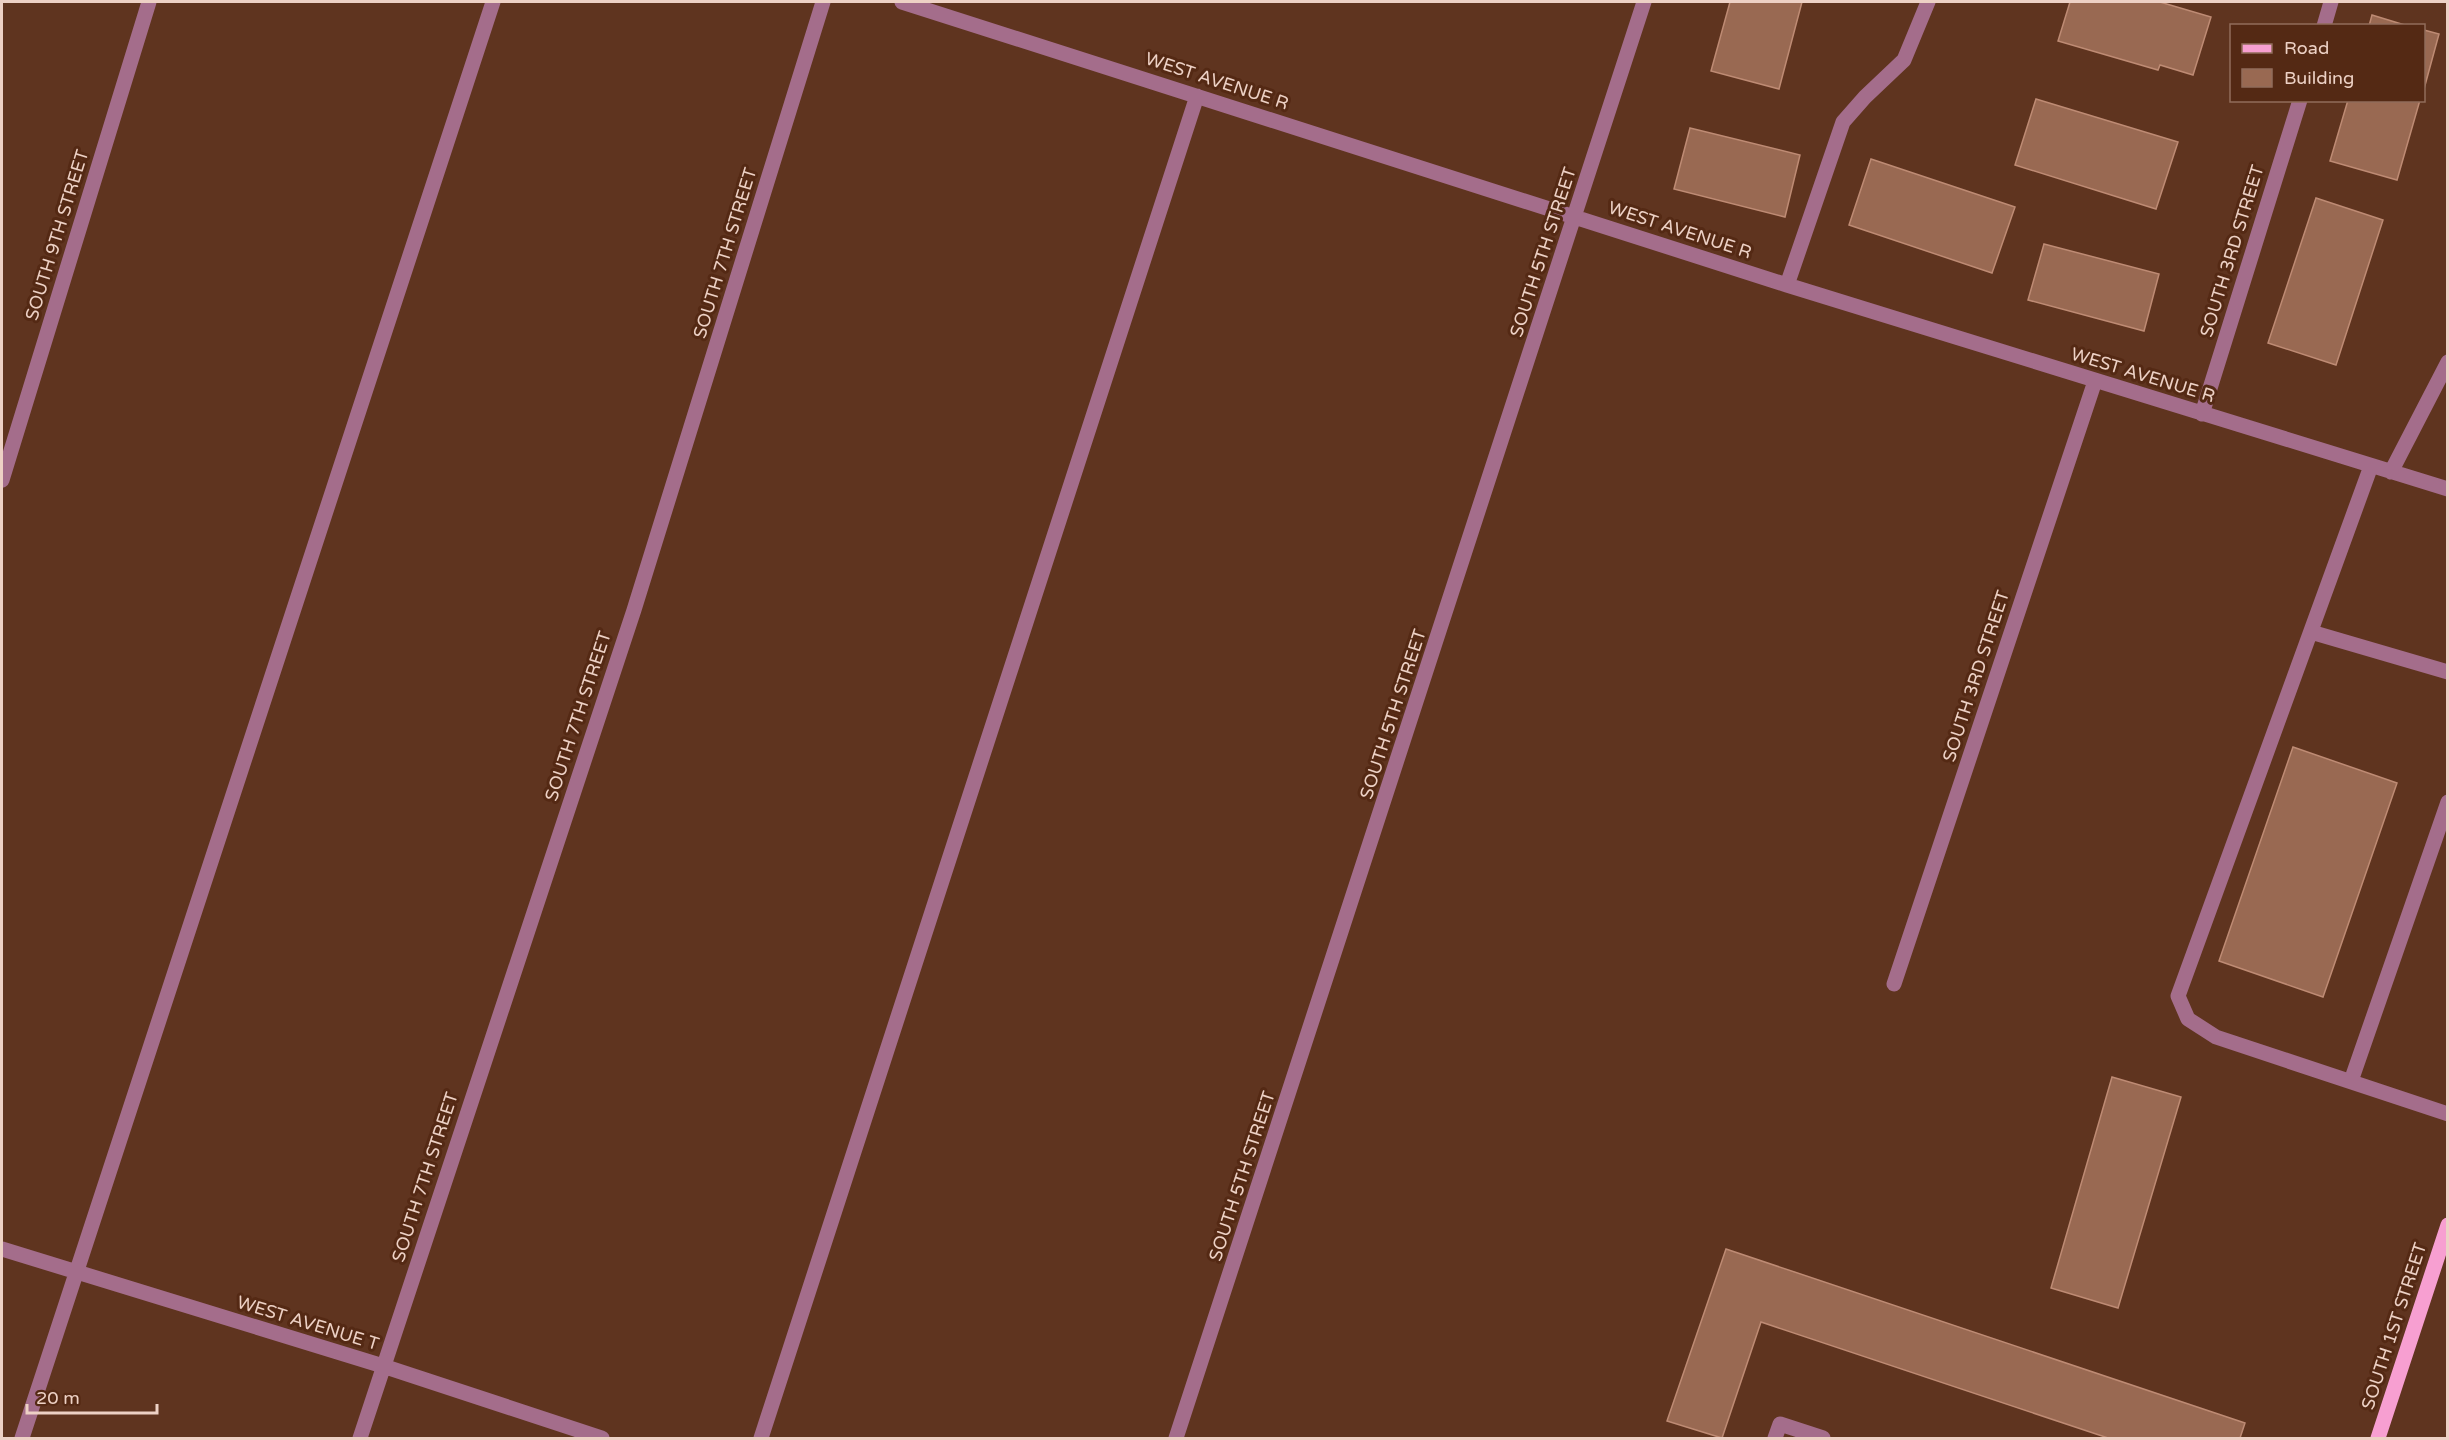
<svg xmlns="http://www.w3.org/2000/svg" width="2449" height="1440" font-family="'Varela Round',sans-serif">
	<style>
		.building { fill: #996952; stroke: #be8b74; stroke-width: 1.5 }
		.lines { fill: none; stroke-linecap: round; stroke-linejoin: round }
		.minor { stroke: #a46d8b; stroke-width: 15 }
		.major { stroke: #f79fd1; stroke-width: 15 }
		.labels { text-anchor: middle; stroke-width: 6; stroke-linejoin: round; paint-order: stroke }
		.street-label { font-size: 18px; fill: #edd1c5; stroke: #542914 }
	</style>
	<rect width="100%" height="100%" fill="#5f341f"/>
	<path class="building" d="M1730 2H1802L1779 89 1711 71Z
		M2070 2H2160L2211 17 2193 75 2160 65 2158 70 2058 41Z
		M2372 15 2408 26H2369Z
		M2424 30 2439 34 2424 89Z
		M2036 99 2178 142 2156 209 2015 165Z
		M2348 100H2420L2397 180 2330 161Z
		M1690 128 1800 155 1785 217 1674 189Z
		M1871 159 2015 207 1992 273 1849 225Z
		M2316 198 2383 220 2336 365 2268 343Z
		M2044 244 2159 274 2144 331 2028 300Z
		M2293 747 2397 783 2323 997 2219 961Z
		M2112 1077 2181 1097 2118 1308 2051 1288Z
		M1726 1249 2245 1423 2240 1438H2108L1761 1322 1722 1438 1667 1421Z"/>
	<g class="lines">
		<path class="minor" d="M902 2 1787 285 2448 489
			M2324 26 2331 2
			M1787 285 1843 122 1865 97 1904 60 1928 2
			M2202 414 2300 100
			M2371 466 2178 996 2188 1019 2216 1037 2448 1114
			M2391 472 2448 362
			M2 480 149 2
			M2311 632 2448 672
			M1894 984 2095 381
			M2351 1081 2448 802
			M2 1249 383 1366 602 1438
			M22 1438 493 2
			M360 1438 634 610 823 2
			M761 1438 1197 96
			M1176 1438 1644 2
			M1775 1438 1780 1424 1823 1438"/>
		<path class="major" d="M2378 1438 2448 1225"/>
	</g>
	<g class="labels">
		<g class="street-label">
			<text transform="translate(1217 81) rotate(18)" y="6">WEST AVENUE R</text>
			<text transform="translate(1680 230) rotate(18)" y="6">WEST AVENUE R</text>
			<text transform="translate(57 235) rotate(-73)" y="6">SOUTH 9TH STREET</text>
			<text transform="translate(2232 251) rotate(-73)" y="6">SOUTH 3RD STREET</text>
			<text transform="translate(1543 252) rotate(-72)" y="6">SOUTH 5TH STREET</text>
			<text transform="translate(725 253) rotate(-73)" y="6">SOUTH 7TH STREET</text>
			<text transform="translate(2143 375) rotate(17)" y="6">WEST AVENUE R</text>
			<text transform="translate(1976 676) rotate(-72)" y="6">SOUTH 3RD STREET</text>
			<text transform="translate(1393 714) rotate(-72)" y="6">SOUTH 5TH STREET</text>
			<text transform="translate(578 716) rotate(-72)" y="6">SOUTH 7TH STREET</text>
			<text transform="translate(1242 1176) rotate(-72)" y="6">SOUTH 5TH STREET</text>
			<text transform="translate(425 1177) rotate(-72)" y="6">SOUTH 7TH STREET</text>
			<text transform="translate(308 1323) rotate(17)" y="6">WEST AVENUE T</text>
			<text transform="translate(2394 1326) rotate(-72)" y="6">SOUTH 1ST STREET</text>
		</g>
	</g>
	<rect width="2449" height="1440" fill="none" stroke="#edd1c5" stroke-width="6"/>
	<rect x="2230" y="24" width="195" height="78" fill="#542914" stroke="#916c5b" stroke-width="1.5"/>
	<rect x="2242" y="44" width="30" height="9" fill="#f79fd1" stroke="#916c5b" stroke-width="1.5"/>
	<text x="2284" y="54" font-size="18" fill="#edd1c5">Road</text>
	<rect x="2242" y="69" width="30" height="18" fill="#996952" stroke="#916c5b" stroke-width="1.5"/>
	<text x="2284" y="84" font-size="18" fill="#edd1c5">Building</text>
	<path d="M27 1404v9h130v-9" fill="none" stroke="#edd1c5" stroke-width="3"/>
	<text x="36" y="1404" font-size="18" fill="#edd1c5" stroke="#542914" stroke-width="4.5" paint-order="stroke">20 m</text>
</svg>
